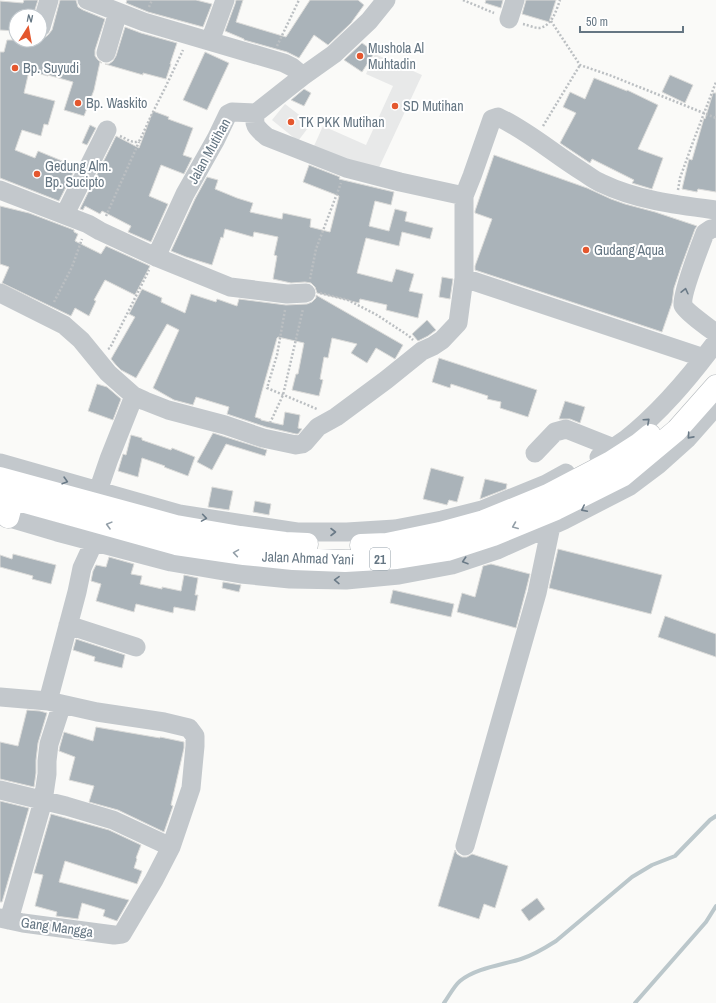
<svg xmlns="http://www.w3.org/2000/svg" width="716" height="1003" font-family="'Archivo Narrow',sans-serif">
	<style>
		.built { fill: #e8e9e9 }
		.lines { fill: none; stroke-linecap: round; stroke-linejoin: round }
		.stream { stroke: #bbc7cb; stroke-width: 4 }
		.building { fill: #aab3b9; stroke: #dcdcda }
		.highway-casing { stroke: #b4b9bd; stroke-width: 23 }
		.path { stroke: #bbbfc2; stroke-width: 2.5; stroke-dasharray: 2 2; stroke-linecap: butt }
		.minor { stroke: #c3c8cc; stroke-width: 19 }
		.highway { stroke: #fff; stroke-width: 22 }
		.oneway { stroke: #6a7a87 }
		.oneway2 { stroke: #939fa8 }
		.poi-dot { fill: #e4572e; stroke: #fff; stroke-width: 1.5 }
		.labels { text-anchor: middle; stroke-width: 4; stroke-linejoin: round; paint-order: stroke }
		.shield { fill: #fff; stroke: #939fa8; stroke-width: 1 }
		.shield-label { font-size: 13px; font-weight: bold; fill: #657683 }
		.poi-label { font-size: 14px; fill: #657683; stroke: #fff; text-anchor: start }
		.street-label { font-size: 14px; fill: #657683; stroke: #fff }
	</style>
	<rect width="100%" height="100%" fill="#fafaf8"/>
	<path class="built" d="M375 54 422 75 376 174 314 146 323 126 366 145 393 86 366 74Z
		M285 104 311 124 298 141 272 120Z"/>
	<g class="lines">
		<path class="stream" d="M444 1003C449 996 454 986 460 981 476 968 502 965 521 959 534 955 545 948 556 941L632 877 652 865 675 856 710 820 716 816
			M635 1003 706 922 716 906"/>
	</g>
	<path class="building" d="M24 0H38L33 16H16V31L0 30V1L23 3Z
		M60 0H76L78 7 83 10 105 19 95 50V56L98 60 102 63 100 62 94 90 84 116 64 110 73 82 48 75V76L29 71 24 93 55 101 48 125 44 124 41 136 22 130 15 150 35 158 38 151 67 163V165L75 169 59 201 0 178V52H4L7 40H40V38H44L48 35 52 30Z
		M127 0H196L212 4 203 27 148 12 126 3Z
		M236 0H243L236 22 286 37 310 0H358L364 5 351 23 328 45 314 35 299 58 287 52 244 40V39L225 31 235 4Z
		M486 0H503L501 8 485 3Z
		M526 0H556L549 22 522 14Z
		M125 27 141 33 177 43 170 64H171L166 79 143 73V75L105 64H109L113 61 116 56Z
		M362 43 375 52 362 72 344 60Z
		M205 52 229 63 207 110 183 100Z
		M670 75 693 85 685 103 662 92Z
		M594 78 627 91V90L658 105 638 149 663 158 652 189 632 183 634 180 592 159 590 163 560 143 576 113 563 107 570 92 585 99Z
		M304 89 311 93 304 106 291 100Z
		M713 93H716V192L698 189 697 192 682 189 689 159 692 160 704 118 705 119Z
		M153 111 169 117 168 119 193 128 183 155 192 158 184 174 161 165 149 196 168 204 151 242 128 232 131 226 102 211 100 214 85 206 83 210 80 209 116 136 139 148Z
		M90 125 96 128 87 145 82 143Z
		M494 155 587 188 611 199 625 204 655 212 697 226 695 229 681 267 674 288 672 303 662 332 475 270V266L492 219 475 213V211Z
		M309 165 340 177 339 179 394 192 391 205 375 201 369 226 389 231 395 209 407 212 405 221 433 228 430 239 402 232 399 246 366 238 357 273 392 282 396 269 414 274 409 291 423 294 418 318 386 310 387 305 360 299 359 303 317 293 315 287 311 283 305 282 291 283 273 279 277 256 274 255 278 237 254 232 253 237 225 229 223 238 221 237 212 265 186 257 171 251 195 199 207 177 218 180 215 189 237 198 253 203 250 212 282 219 283 213 311 219 310 227 330 232 339 196 303 182Z
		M0 206 29 213 74 230V232L78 234 75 241 101 254 106 246 150 266 135 295 105 280 94 300 96 301 89 316 75 308 71 316 2 283 9 267 0 264Z
		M442 277 453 279 450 299 439 297Z
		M142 289 162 298 161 302 185 313 191 294 216 302 217 299 237 306 239 299 286 305 307 304 312 302 316 298V295L403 345 395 359 376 348 367 363 351 353 357 344 332 338 328 358 324 357 320 379 323 380 319 396 292 390 296 374H298L304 343 278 337 277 338 262 391 255 417 261 419V420L283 425 285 412 300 415 298 428 302 429 298 434H296L266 427 227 414 229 407 196 397 193 405 174 400 153 388 179 330 167 324 136 378 121 370 116 365 111 359 135 317 129 314Z
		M427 320 436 330 428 336 418 341 412 334Z
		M439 358 537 390 528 417 500 408 501 402 487 399 488 396 451 384 450 388 432 382Z
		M97 384 107 387 121 399 113 420 88 411Z
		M565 401 585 407 580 423 570 419H559Z
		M213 433 267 450 265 456 226 444 212 470 197 462Z
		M131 435 142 438V440L171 450 172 448 195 457 188 476 164 467 165 466 142 458 138 477 118 471 123 454 126 455Z
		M431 468 464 477 457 502 449 500 447 505 423 499Z
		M485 479 507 484 506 489 480 499Z
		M212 487 233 491 229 510 208 507Z
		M255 501 271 504 269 515 253 512Z
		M558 549 662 575 651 614 549 588Z
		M13 554 56 565 51 584 32 579 33 576 0 567V555L12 559Z
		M109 557 134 564 131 574 142 576 140 584 162 589V587L181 591 184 575 198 578 195 595H198L195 611 174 607 173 613 136 604 134 612 96 601 101 584 91 581 93 571 96 565 106 567Z
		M491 564 530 574 526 590 516 628 457 612 462 593 475 597 483 566Z
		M223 582 241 585 239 592 222 588Z
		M393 590 454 604 451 617 390 603Z
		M665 616 716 634V657L658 637Z
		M76 639 125 655 122 668 94 661 95 657 73 650Z
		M27 710 40 711 47 713 38 743 36 760V773L34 787 0 779V742L18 746Z
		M96 727 160 738V737L184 742V748L171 805 173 806 164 832 118 810 89 802 94 786 69 780 75 757 59 751 60 746 64 732 93 741Z
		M0 801 29 808 2 902H0Z
		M51 814 109 830 141 845 136 858 137 859 134 868 142 871 137 884 65 861 59 882 129 900 117 921 103 916 105 910 82 903 78 919 56 916 57 912 35 906 43 875 34 873Z
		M455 850 457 854 462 857H467L472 854 508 866 495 908 484 904 479 919 438 906Z
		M537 898 545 909 529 921 521 910Z"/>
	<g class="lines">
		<g class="highway-casing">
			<path id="highway" d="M0 478 176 526 240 537 285 543 307 544
				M0 495 176 544 244 554 293 559 345 561 397 558 447 550 493 535 556 509 622 476 677 430 716 386
				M8 517 13 498
				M361 545 387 544 440 533 484 521 548 495 611 462 639 444 650 435"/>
		</g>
		<path class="path" d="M463 0 494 13
			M149 7 152 0
			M551 21 580 65 612 76 716 118
			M523 24C528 25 534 28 539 28 552 26 556 11 560 0
			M277 46 299 0
			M543 126 580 65
			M120 136C127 139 134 145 140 140L151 116 166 86 183 50
			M678 190 680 178 693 142 716 82
			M106 216 139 142
			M310 279 316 249 341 183
			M320 293 348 300 377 315 409 336 413 340
			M54 302 72 267 82 239
			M285 310 277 355 267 388 317 409
			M108 349 110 348 149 270
			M270 423 283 395 303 309"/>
		<path class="minor" d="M87 0 144 22 284 63 292 67 303 76
			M509 19 515 0
			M41 27 49 0
			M210 41 225 0
			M106 53 118 12
			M256 113C252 126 258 129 267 137L346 168 400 182 464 196
			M0 190 88 224 100 231 156 257 230 287 287 294 306 293
			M65 214 107 130
			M716 228 711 229 705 233C700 246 681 295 683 305 685 311 710 329 716 333
			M156 257 185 194 216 139 228 114 232 112 256 113 303 76 334 54 369 21 386 0
			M464 278 704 358
			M0 293 64 325 81 340 108 373 134 396 145 401 168 410 225 425 263 438 296 445 302 444 305 442 318 427 336 417 386 380 422 351 433 346 442 340 458 323 464 278V196L472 176 492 119 498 117C528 131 554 154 583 172 588 175 594 180 601 183 636 200 677 205 716 210
			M535 453 555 432 566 429 614 448
			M599 457C608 452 616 446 625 440 660 413 689 378 716 342
			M0 463 179 514 297 532H347L395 529 442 520 482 510 546 484 566 473
			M98 491 109 459 134 396
			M0 515 57 532 171 562 241 574 290 579 346 580 399 575 452 565 497 550 564 520 630 486 658 465 687 439 716 406
			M68 625 136 647
			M0 697 48 701 97 712 164 722 189 728 195 736V746L191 788 171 847 154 880 122 934 114 935 23 923 0 918
			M48 701 77 592 82 568 94 542
			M0 790 66 806 113 820 171 847
			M465 846 537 593 551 526
			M9 920 43 801 47 774V761L49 744 62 704"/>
		<use href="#highway" class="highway"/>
	</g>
	<defs><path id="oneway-chevron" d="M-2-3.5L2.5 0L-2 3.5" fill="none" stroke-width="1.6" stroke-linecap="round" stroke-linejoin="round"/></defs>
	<g class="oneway">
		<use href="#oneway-chevron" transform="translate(685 291) rotate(-77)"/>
		<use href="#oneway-chevron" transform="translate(647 421) rotate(-42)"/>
		<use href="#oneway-chevron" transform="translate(690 436) rotate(132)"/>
		<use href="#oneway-chevron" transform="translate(65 481) rotate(16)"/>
		<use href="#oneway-chevron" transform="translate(584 509) rotate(153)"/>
		<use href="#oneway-chevron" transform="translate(204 518) rotate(9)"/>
		<use href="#oneway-chevron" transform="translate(333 532)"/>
		<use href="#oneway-chevron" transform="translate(465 561) rotate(162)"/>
		<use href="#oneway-chevron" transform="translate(337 580) rotate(-179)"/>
	</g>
	<g class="oneway2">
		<use href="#oneway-chevron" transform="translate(109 525) rotate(-165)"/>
		<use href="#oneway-chevron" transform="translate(515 526) rotate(158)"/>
		<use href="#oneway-chevron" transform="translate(236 553) rotate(-171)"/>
	</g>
	<g class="poi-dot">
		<circle cx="360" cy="56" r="4"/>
		<circle cx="15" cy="68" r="4"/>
		<circle cx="78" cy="103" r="4"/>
		<circle cx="395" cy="106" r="4"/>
		<circle cx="291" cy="122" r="4"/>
		<circle cx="37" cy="174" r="4"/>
		<circle cx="586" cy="250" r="4"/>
	</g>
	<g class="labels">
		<rect class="shield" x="370" y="548" width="20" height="22" rx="3"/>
		<g class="shield-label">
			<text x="380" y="564">21</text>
		</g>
		<g class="poi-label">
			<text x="368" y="53">Mushola Al<tspan x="368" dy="16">Muhtadin</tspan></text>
			<text x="23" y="73">Bp. Suyudi</text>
			<text x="86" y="108">Bp. Waskito</text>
			<text x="403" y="111">SD Mutihan</text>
			<text x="299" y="127">TK PKK Mutihan</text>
			<text x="45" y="171">Gedung Alm.<tspan x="45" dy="16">Bp. Sucipto</tspan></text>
			<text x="594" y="255">Gudang Aqua</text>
		</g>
		<g class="street-label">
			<text transform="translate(209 151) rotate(-61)" y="5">Jalan Mutihan</text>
			<text transform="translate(308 558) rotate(2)" y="5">Jalan Ahmad Yani</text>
			<text transform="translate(57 927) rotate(8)" y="5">Gang Mangga</text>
		</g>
	</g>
	<g transform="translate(28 28) rotate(11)"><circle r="19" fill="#ffffff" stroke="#c1c8cd"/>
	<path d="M0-3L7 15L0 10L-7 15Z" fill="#e4572e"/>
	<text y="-6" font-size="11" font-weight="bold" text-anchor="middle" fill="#657683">N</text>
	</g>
	<path d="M580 26v6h103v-6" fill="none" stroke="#657683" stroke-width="2"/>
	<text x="586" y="26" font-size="12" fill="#657683" stroke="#ffffff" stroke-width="3" paint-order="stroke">50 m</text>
</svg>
